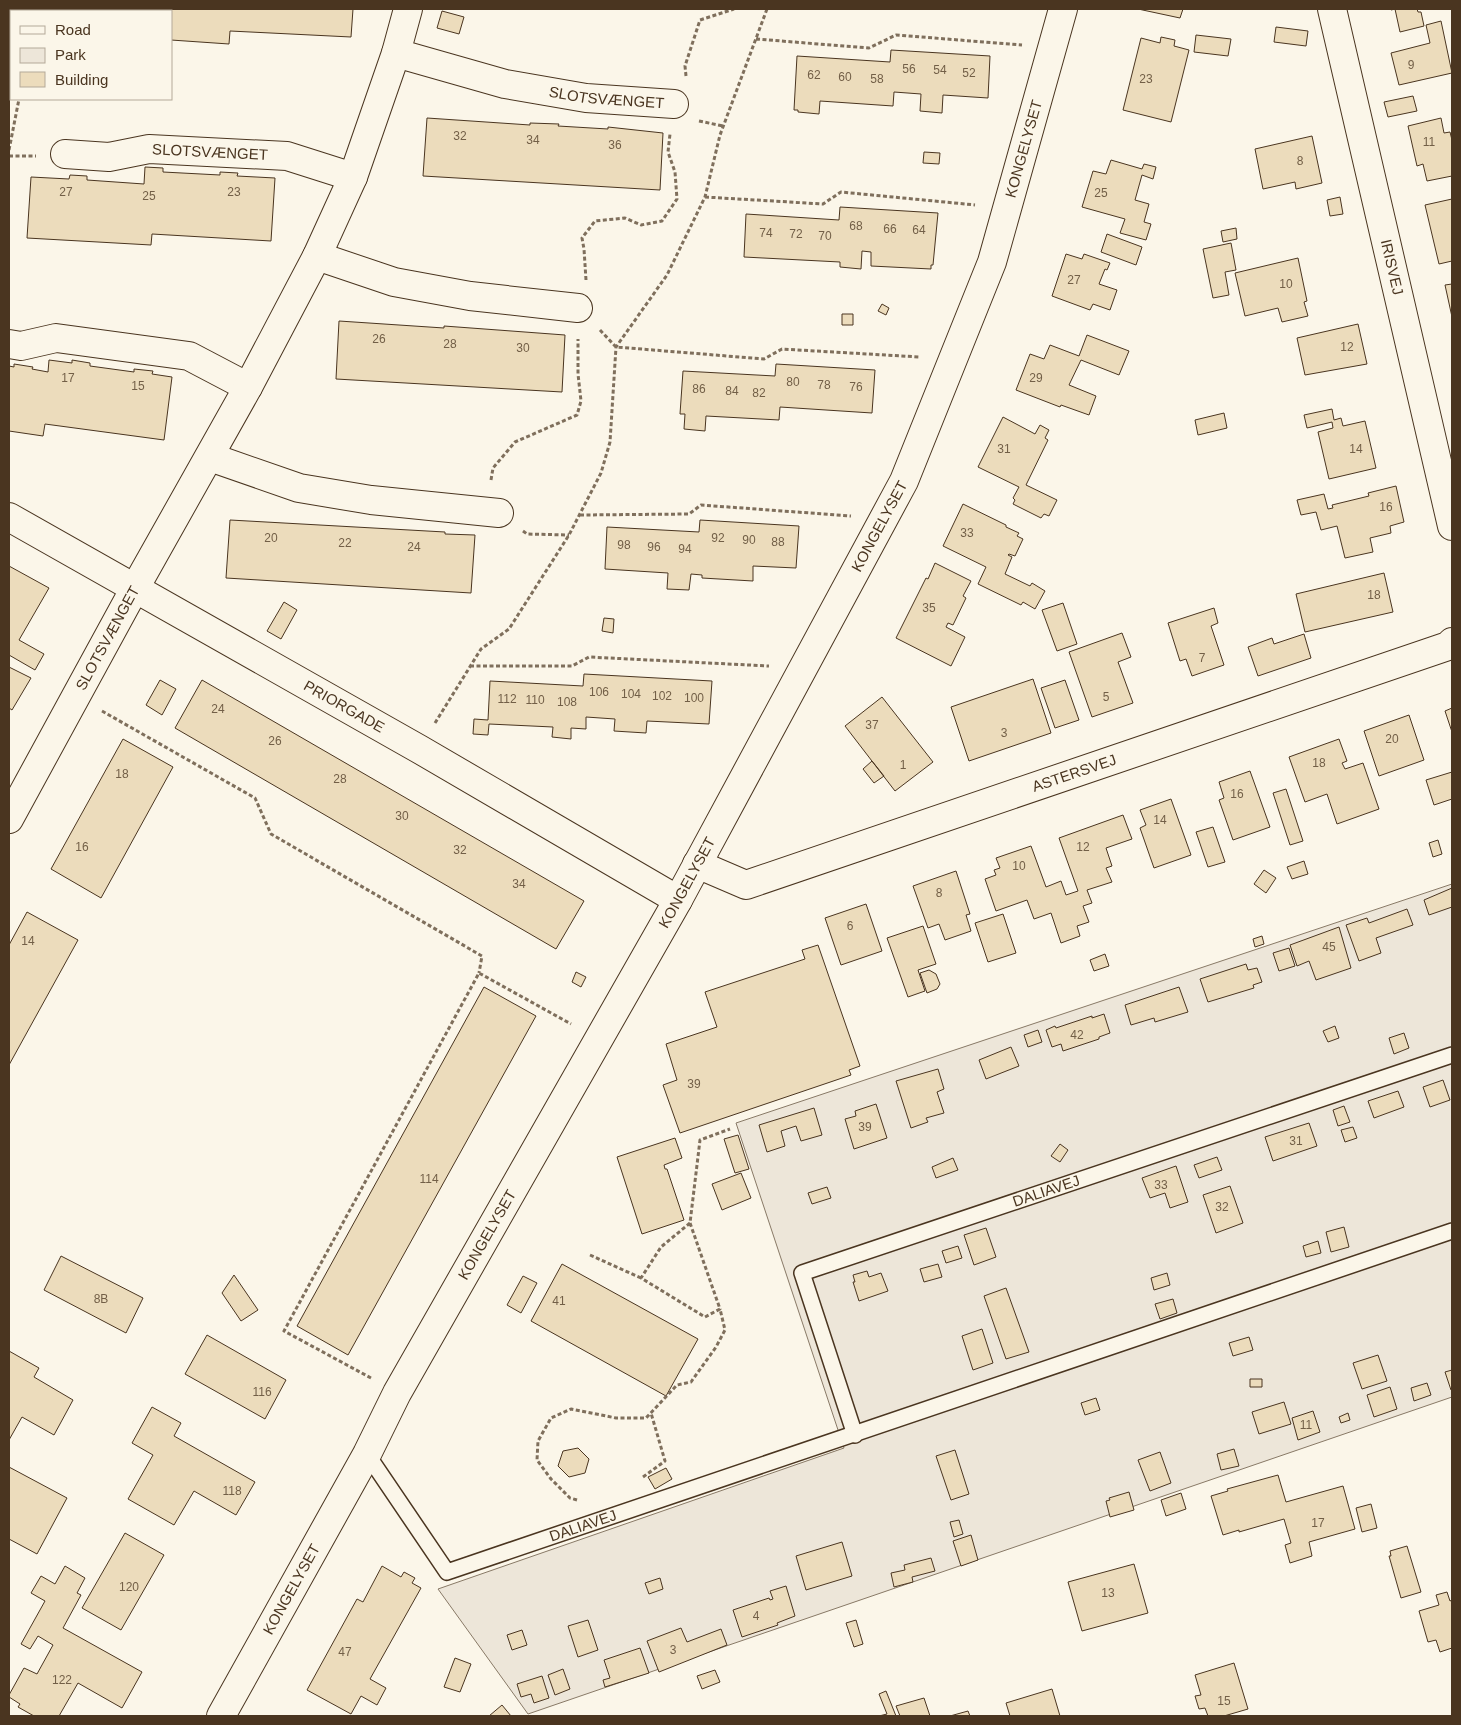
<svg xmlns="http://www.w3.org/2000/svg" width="1461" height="1725" font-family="Arial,sans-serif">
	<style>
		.green { fill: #ede6d9; stroke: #887966 }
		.building { fill: #ecdcbc; stroke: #4a3520 }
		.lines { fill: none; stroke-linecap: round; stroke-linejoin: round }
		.service-casing { stroke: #4a3520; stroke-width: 18 }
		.minor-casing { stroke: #4a3520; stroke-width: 30 }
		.tertiary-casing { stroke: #4a3520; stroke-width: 30 }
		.path { stroke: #7f6f5c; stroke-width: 3; stroke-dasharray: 4 2.5; stroke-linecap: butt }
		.service { stroke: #fbf6e9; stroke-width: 15 }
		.minor { stroke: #fbf6e9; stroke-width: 28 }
		.tertiary { stroke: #fbf6e9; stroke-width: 28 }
		.labels { text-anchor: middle; stroke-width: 4; stroke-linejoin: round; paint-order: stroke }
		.number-label { font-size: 12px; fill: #725f47 }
		.street-label { font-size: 15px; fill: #4a3520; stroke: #fbf6e9 }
	</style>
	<rect width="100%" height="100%" fill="#fbf6e9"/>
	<path class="green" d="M1452 884V1397L528 1714 438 1589 844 1448 736 1123Z"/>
	<path class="building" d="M35 9H54L53 11H34Z
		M105 9H353L351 37 230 31 229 44 171 40V11H105Z
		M1138 9H1183L1180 18Z
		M1390 9H1417L1418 12H1421L1424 26 1400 32 1395 9 1391 10Z
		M442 11 464 17 459 34 437 28Z
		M1441 21 1452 73 1399 85 1391 53 1430 43 1426 25Z
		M1276 27 1308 31 1306 46 1274 42Z
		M1196 35 1231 39 1228 56 1194 52Z
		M1161 37 1175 40 1174 46 1189 50 1171 122 1123 110 1141 38 1160 43Z
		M891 50 990 56 988 98 943 95 942 113 920 111 921 94 894 92 893 106 820 101 819 114 798 112V110H794L797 56 890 62Z
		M1413 96 1417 111 1388 117 1384 102Z
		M427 118 530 125V123L559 124 558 126 608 129V127L663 133 660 190 423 176Z
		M1441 118 1444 133 1450 132 1452 140V176L1427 181 1423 164 1417 166 1408 126Z
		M1312 136 1322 183 1296 189 1295 182 1263 189 1255 149Z
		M924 152 940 153 939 164 923 163Z
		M1111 160 1142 169 1144 164 1156 167 1153 179 1142 175 1135 200 1149 204 1144 222 1151 224 1146 240 1120 233 1125 219 1082 207 1093 171 1106 174Z
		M145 167 163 168V172L220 175V172L238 173 237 176 275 178 271 241 152 234 151 245 27 238 31 177 69 179 70 175 87 176V180L144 184Z
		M1340 197 1343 214 1330 216 1327 200Z
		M1452 199V261L1439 264 1425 205Z
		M840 207 938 213 933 265H931V269L871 266V252L862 251 861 269 840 267V262L744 257 746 214 839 220Z
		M1236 228 1237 239 1223 242 1221 231Z
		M1107 234 1142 247 1136 265 1101 252Z
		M1231 243 1236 270 1225 272 1229 295 1213 298 1203 249Z
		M1066 254 1082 259 1084 254 1110 263 1107 270 1105 269 1099 284 1117 290 1110 310 1093 304 1090 310 1052 296Z
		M1298 258 1307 301 1304 302 1308 316 1282 322 1278 308 1245 316 1235 273Z
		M1452 284V317L1445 285Z
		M882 304 889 308 886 315 878 311Z
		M842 314H853V325H842Z
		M339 321 444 328V326L565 335 562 392 336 379Z
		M1358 324 1367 364 1305 375 1297 338Z
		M1087 335 1129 351 1119 375 1081 360 1069 385 1096 396 1089 415 1061 405 1060 407 1016 390 1030 354 1044 359 1050 345 1079 356Z
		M49 360 72 363V360L90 363V366L134 372V369L153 371 152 374 172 377 164 440 45 424 43 436 9 431V366L14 367V364L33 367 32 369 48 372Z
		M776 364 875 370 872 413 780 407 779 420 706 416 705 431 684 429 685 414H680L683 371 775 376Z
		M1332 409 1334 420 1341 418 1343 426 1365 421 1376 468 1329 479 1318 432 1333 428 1332 422 1307 428 1304 415Z
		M1224 413 1227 428 1198 435 1195 420Z
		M1003 417 1035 434 1040 425 1049 430 1045 438 1048 440 1026 485 1057 500 1049 516 1044 514 1041 518 1013 504 1015 500 1013 498 1019 487 978 467Z
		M1396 486 1404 522 1390 526 1391 533 1370 538 1373 552 1345 558 1337 526 1321 530 1316 512 1301 515 1297 500 1324 494 1328 509 1333 508 1332 505 1369 496 1368 493Z
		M963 504 1006 525V527L1019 533 1017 536 1023 539 1015 556 1009 554 1008 555 1012 557 1005 574 1030 586 1032 583 1045 591 1035 609 1023 602 1021 605 978 584 986 567 943 546Z
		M230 520 445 532V534L475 535 471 593 226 578Z
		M700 520 799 526 796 568 753 566V581L702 578V575L691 574 689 590 667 589 668 573 605 569 607 527 699 532Z
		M935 563 971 581 963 596 966 598 953 625 948 623 946 627 965 637 951 666 896 638 926 578 928 579Z
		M9 566 49 588 19 640 44 654 35 670 9 655Z
		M1384 573 1393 612 1305 632 1296 594Z
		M284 602 297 610 281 639 267 631Z
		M1063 603 1077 644 1057 651 1042 610Z
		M1214 608 1218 623 1211 626 1224 665 1192 676 1186 659 1180 661 1168 623Z
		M604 618 614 619 613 633 602 631Z
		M1122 633 1131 657 1118 662 1133 703 1092 717 1069 652Z
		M1304 634 1311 658 1258 676 1248 647 1272 638 1274 644Z
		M9 667 31 678 12 710 9 708Z
		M584 674 712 681 709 724 647 721 646 733 614 731 615 719 586 717V729L571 728V739L552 737 553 727 489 724 488 735 473 734 474 719 488 720 490 681 583 686Z
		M1033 679 1051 733 969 761 951 707Z
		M160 680 176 689 162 715 146 705Z
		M202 680 584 901 556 949 175 728Z
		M1065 680 1079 720 1055 728 1041 688Z
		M882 697 933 762 895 791 845 726Z
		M1452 708V732L1445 711Z
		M1409 715 1424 760 1379 776 1364 731Z
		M123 739 173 767 101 898 51 869Z
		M1339 739 1347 761 1342 763 1345 769 1363 763 1379 809 1337 824 1327 794 1305 802 1289 757Z
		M872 761 884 776 874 783 863 769Z
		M1250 771 1270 827 1233 840 1219 800 1224 798 1219 782Z
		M1452 772V799L1434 805 1426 780Z
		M1286 789 1303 841 1290 845 1273 793Z
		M1171 799 1191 855 1154 868 1140 828 1146 825 1140 810Z
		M1123 815 1132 839 1106 848 1112 866 1106 868 1112 882 1087 890 1092 903 1083 906 1089 922 1077 926 1080 936 1061 943 1051 913 1034 919 1027 900 996 911 985 879 996 875 994 870 1000 868 996 858 1031 846 1046 887 1061 881 1066 895 1078 891 1059 838Z
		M1213 827 1225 862 1208 867 1196 832Z
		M1438 840 1442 854 1433 857 1429 843Z
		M1304 861 1308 874 1292 879 1287 867Z
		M1264 870 1276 878 1266 893 1254 884Z
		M956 871 970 914 966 915 971 931 945 940 939 924 928 928 913 886Z
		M1452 888V907L1429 915 1424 900Z
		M866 904 882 951 841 965 825 918Z
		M1407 909 1413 925 1376 938 1381 953 1359 961 1346 925 1367 918 1369 923Z
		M27 912 78 940 9 1065V945Z
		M1003 914 1016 953 988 962 975 923Z
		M923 926 936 964 918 970 925 991 908 997 887 938Z
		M1339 927 1351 968 1316 980 1309 961 1297 966 1290 945Z
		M1262 936 1264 944 1255 947 1253 939Z
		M818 945 860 1066 849 1070 851 1075 680 1133 663 1085 677 1080 666 1044 717 1027 705 992 805 959 802 950Z
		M1289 948 1295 966 1279 971 1273 953Z
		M1105 954 1109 966 1094 971 1090 960Z
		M1246 964 1248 970 1257 968 1262 982 1253 985 1254 988 1208 1002 1200 979Z
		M929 970 936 974 940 984 937 989 927 993 920 973Z
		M576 972 586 977 581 987 572 982Z
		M484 987 536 1016 348 1355 297 1326Z
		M1179 987 1188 1012 1155 1022 1154 1018 1131 1025 1125 1005Z
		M1104 1014 1110 1033 1099 1037V1039L1063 1051 1061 1044 1052 1047 1046 1030 1055 1026 1056 1028 1092 1016V1018Z
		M1335 1026 1339 1038 1328 1042 1323 1031Z
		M1038 1030 1042 1042 1028 1047 1024 1035Z
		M1404 1033 1409 1048 1394 1054 1389 1038Z
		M1011 1047 1019 1066 986 1079 979 1060Z
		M938 1069 944 1089 937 1092 944 1113 926 1118 928 1122 911 1128 896 1081Z
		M1443 1080 1450 1100 1430 1107 1423 1087Z
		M1398 1091 1404 1107 1374 1118 1368 1101Z
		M876 1104 887 1138 854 1149 845 1119 856 1116 855 1111Z
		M1344 1106 1350 1122 1338 1126 1333 1110Z
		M814 1108 822 1135 801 1141 796 1126 781 1131 785 1146 767 1152 759 1125Z
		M1309 1123 1317 1146 1273 1161 1265 1137Z
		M1353 1127 1357 1138 1345 1142 1341 1130Z
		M738 1135 749 1169 735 1173 724 1139Z
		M675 1138 682 1158 664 1165 665 1169H667L684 1220 642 1234 617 1157Z
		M1060 1144 1068 1150 1060 1162 1051 1156Z
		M1217 1157 1222 1170 1199 1178 1194 1165Z
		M953 1158 958 1170 936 1178 932 1167Z
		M1176 1166 1188 1202 1170 1208 1165 1193 1150 1198 1142 1178Z
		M741 1173 751 1198 722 1210 712 1184Z
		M1230 1186 1243 1223 1216 1233 1203 1195Z
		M827 1187 831 1198 812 1204 808 1193Z
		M1344 1227 1349 1247 1331 1252 1326 1232Z
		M986 1228 996 1257 974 1265 964 1235Z
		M1318 1241 1321 1253 1306 1257 1303 1246Z
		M958 1246 962 1258 946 1263 942 1251Z
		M61 1256 143 1298 126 1333 44 1290Z
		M562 1264 698 1339 666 1396 531 1321Z
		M938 1264 942 1277 924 1282 920 1269Z
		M867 1271 869 1277 881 1273 888 1291 859 1301 853 1282H855L853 1275Z
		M1167 1273 1170 1285 1154 1290 1151 1278Z
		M234 1275 258 1310 241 1321 222 1293Z
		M523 1276 537 1283 521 1313 507 1305Z
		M1006 1288 1029 1352 1006 1359 984 1296Z
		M1173 1299 1177 1313 1160 1319 1155 1304Z
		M982 1329 993 1363 973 1370 962 1336Z
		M207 1335 286 1380 265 1419 185 1374Z
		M1249 1337 1253 1350 1233 1356 1229 1343Z
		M9 1351 39 1368 34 1377 73 1400 54 1435 22 1417 9 1440Z
		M1378 1355 1387 1381 1362 1389 1353 1363Z
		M1452 1370V1390H1451L1445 1372Z
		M1250 1379H1262V1387H1250Z
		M1427 1383 1431 1395 1414 1401 1411 1388Z
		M1390 1387 1397 1409 1374 1417 1367 1395Z
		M1096 1398 1100 1410 1085 1415 1081 1403Z
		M1284 1402 1291 1424 1259 1434 1252 1412Z
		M152 1407 181 1423 174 1436 255 1482 236 1515 194 1491 174 1525 128 1499 153 1455 132 1443Z
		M1313 1411 1320 1432 1298 1440 1292 1418Z
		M1348 1413 1350 1420 1341 1423 1339 1417Z
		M578 1448 589 1459 585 1473 569 1477 558 1466 563 1451Z
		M1234 1449 1239 1466 1221 1470 1217 1454Z
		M955 1450 969 1494 951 1500 936 1456Z
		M1160 1452 1171 1483 1150 1491 1138 1460Z
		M9 1467 67 1498 37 1554 9 1539Z
		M666 1468 672 1479 655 1489 648 1477Z
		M1278 1475 1286 1502 1343 1486 1355 1529 1309 1542 1312 1556 1290 1563 1285 1545 1291 1543 1284 1519 1239 1532V1530L1223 1535 1211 1496 1228 1491 1227 1489Z
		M1129 1492 1134 1510 1110 1517 1106 1501 1110 1500 1109 1498Z
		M1181 1493 1186 1509 1166 1516 1161 1500Z
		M1371 1504 1377 1528 1362 1532 1356 1508Z
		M959 1520 963 1534 954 1537 950 1522Z
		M125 1533 164 1555 121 1630 82 1608Z
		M971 1535 978 1560 961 1566 953 1541Z
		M842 1542 852 1576 806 1590 796 1556Z
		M1407 1546 1421 1592 1401 1598 1389 1556H1391L1390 1551Z
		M931 1558 935 1571 912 1577 913 1582 894 1587 891 1573 905 1570 904 1565Z
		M1134 1564 1148 1613 1082 1631 1068 1582Z
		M65 1566 85 1578 77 1593 81 1595 63 1628 142 1672 122 1708 78 1683 59 1716H34L18 1707 20 1704 9 1697V1695L24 1668 37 1674 53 1645 38 1636 30 1649 21 1644 45 1601 31 1593 41 1576 55 1584Z
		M382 1566 401 1577 404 1572 415 1578 412 1583 421 1588 370 1679 386 1688 377 1705 361 1696 351 1714 307 1690 357 1599 363 1602Z
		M660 1578 663 1589 649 1594 645 1583Z
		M786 1586 795 1616 777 1623 778 1625 742 1637 733 1610 769 1598 770 1600 773 1599 770 1591Z
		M1447 1592 1450 1601 1452 1600V1648L1440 1652 1436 1640 1428 1642 1419 1611 1439 1605 1436 1595Z
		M588 1620 598 1650 578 1657 568 1626Z
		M856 1620 863 1644 854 1647 846 1623Z
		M681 1628 687 1642 721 1629 727 1645 659 1672 647 1641Z
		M522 1630 527 1645 512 1650 507 1635Z
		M640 1648 649 1673 605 1687 603 1680 610 1678 604 1660Z
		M455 1658 471 1664 460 1692 444 1687Z
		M1234 1663 1248 1709 1224 1716H1208L1205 1708 1199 1709 1195 1696 1201 1695 1195 1675Z
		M563 1669 570 1689 555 1695 548 1675Z
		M715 1670 720 1682 702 1689 697 1676Z
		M542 1676 549 1698 534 1703 531 1694 521 1697 517 1684Z
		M1052 1689 1060 1716H1010L1006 1703Z
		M886 1691 896 1716H879L887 1714 879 1694Z
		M924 1698 930 1716H900L896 1706Z
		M502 1705 511 1716H489Z
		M968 1711 970 1716H950Z"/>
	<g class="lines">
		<g class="service-casing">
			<g id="service">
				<path id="s1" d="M855 1435 802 1273 1452 1055"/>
				<path id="s2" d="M367 1454 447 1572 1452 1231"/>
			</g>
		</g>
		<g class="minor-casing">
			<g id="minor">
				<path id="s3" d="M1332 9 1452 526"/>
				<path id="s4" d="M396 53 505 84 586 98 674 104"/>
				<path id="s5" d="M65 154 109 157 149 149 287 156 353 177"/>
				<path d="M317 256 394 282 470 296 578 308"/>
				<path d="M9 344 21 346 56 338 189 356 248 387"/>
				<path d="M210 457 299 488 371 500 499 513"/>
				<path id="s6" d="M9 517 419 749 678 900"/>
				<path id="s7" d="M697 864 746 885 1448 646 1452 642"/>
			</g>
		</g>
		<g class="tertiary-casing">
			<g id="tertiary">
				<path id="s8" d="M9 819 135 588 248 387 317 256 353 177 396 53 408 9"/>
				<path id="s9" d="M221 1716 367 1454 397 1393 678 900 904 481 992 262 1063 9"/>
			</g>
		</g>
		<path class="path" d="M12 11V9
			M65 11 66 9
			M9 29 11 26
			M756 39 869 48 896 35 1022 45
			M686 76 685 66 700 20 734 9
			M699 121 723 126
			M9 150 19 99
			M9 156H36
			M705 197 823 204 841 192 975 205
			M586 280 584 249 582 238 595 221 625 218 641 225 662 221 677 199 675 172 668 152 670 134
			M600 330 616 347 764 359 782 349 920 357
			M491 480 493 468 515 442 577 415 581 401 578 374V339
			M580 515 689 514 701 505 851 516
			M523 531 527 534 569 535
			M470 666H572L589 657 769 666
			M102 711 255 798 271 834 482 956 479 973
			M435 723 481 649 509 629 569 535 601 473 610 442 616 347 667 275 705 197 720 135 767 9
			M690 1223 661 1247 641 1278 705 1317 720 1309 690 1223 700 1140 730 1129
			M590 1255 641 1278
			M371 1378 284 1331 479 973 571 1024
			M643 1477 665 1461 651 1413
			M577 1500 570 1498 551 1479 537 1460 538 1441 551 1418 571 1409 616 1418H646L677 1385 691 1382 716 1347 725 1330 720 1309"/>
		<use href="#service" class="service"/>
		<use href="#minor" class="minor"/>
		<use href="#tertiary" class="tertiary"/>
	</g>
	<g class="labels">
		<g class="number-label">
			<text x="1411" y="69">9</text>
			<text x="909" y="73">56</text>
			<text x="940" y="74">54</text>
			<text x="969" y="77">52</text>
			<text x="814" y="79">62</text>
			<text x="845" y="81">60</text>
			<text x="877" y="83">58</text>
			<text x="1146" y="83">23</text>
			<text x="460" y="140">32</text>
			<text x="533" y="144">34</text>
			<text x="1429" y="146">11</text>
			<text x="615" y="149">36</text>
			<text x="1300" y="165">8</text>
			<text x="66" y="196">27</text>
			<text x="234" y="196">23</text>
			<text x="1101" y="197">25</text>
			<text x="149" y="200">25</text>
			<text x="856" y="230">68</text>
			<text x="890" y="233">66</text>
			<text x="919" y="234">64</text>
			<text x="766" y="237">74</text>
			<text x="796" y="238">72</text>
			<text x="825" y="240">70</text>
			<text x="1074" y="284">27</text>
			<text x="1286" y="288">10</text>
			<text x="379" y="343">26</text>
			<text x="450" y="348">28</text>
			<text x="1347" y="351">12</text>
			<text x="523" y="352">30</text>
			<text x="68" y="382">17</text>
			<text x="1036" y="382">29</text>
			<text x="793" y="386">80</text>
			<text x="824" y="389">78</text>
			<text x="138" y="390">15</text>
			<text x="856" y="391">76</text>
			<text x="699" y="393">86</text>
			<text x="732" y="395">84</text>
			<text x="759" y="397">82</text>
			<text x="1004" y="453">31</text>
			<text x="1356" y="453">14</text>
			<text x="1386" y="511">16</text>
			<text x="967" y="537">33</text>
			<text x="271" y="542">20</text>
			<text x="718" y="542">92</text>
			<text x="749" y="544">90</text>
			<text x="778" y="546">88</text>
			<text x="345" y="547">22</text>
			<text x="624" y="549">98</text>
			<text x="414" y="551">24</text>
			<text x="654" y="551">96</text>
			<text x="685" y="553">94</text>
			<text x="1374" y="599">18</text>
			<text x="929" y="612">35</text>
			<text x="1202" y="662">7</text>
			<text x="599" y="696">106</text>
			<text x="631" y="698">104</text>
			<text x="662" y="700">102</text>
			<text x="1106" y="701">5</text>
			<text x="694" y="702">100</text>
			<text x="507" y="703">112</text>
			<text x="535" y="704">110</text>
			<text x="567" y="706">108</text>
			<text x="218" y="713">24</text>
			<text x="872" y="729">37</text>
			<text x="1004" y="737">3</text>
			<text x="1392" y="743">20</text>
			<text x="275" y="745">26</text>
			<text x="1319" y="767">18</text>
			<text x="903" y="769">1</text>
			<text x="122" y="778">18</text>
			<text x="340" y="783">28</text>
			<text x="1237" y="798">16</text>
			<text x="402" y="820">30</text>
			<text x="1160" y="824">14</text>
			<text x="82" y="851">16</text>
			<text x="1083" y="851">12</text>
			<text x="460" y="854">32</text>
			<text x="1019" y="870">10</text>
			<text x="519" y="888">34</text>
			<text x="939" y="897">8</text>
			<text x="850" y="930">6</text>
			<text x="28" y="945">14</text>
			<text x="1329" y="951">45</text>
			<text x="1077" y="1039">42</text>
			<text x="694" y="1088">39</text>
			<text x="865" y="1131">39</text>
			<text x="1296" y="1145">31</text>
			<text x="429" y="1183">114</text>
			<text x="1161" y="1189">33</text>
			<text x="1222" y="1211">32</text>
			<text x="101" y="1303">8B</text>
			<text x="559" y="1305">41</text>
			<text x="262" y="1396">116</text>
			<text x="1306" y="1429">11</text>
			<text x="232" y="1495">118</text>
			<text x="1318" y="1527">17</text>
			<text x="129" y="1591">120</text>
			<text x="1108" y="1597">13</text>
			<text x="756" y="1620">4</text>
			<text x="673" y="1654">3</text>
			<text x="345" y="1656">47</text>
			<text x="62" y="1684">122</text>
			<text x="1224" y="1705">15</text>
		</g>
		<g class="street-label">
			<text dy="5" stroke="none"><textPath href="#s4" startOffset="216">SLOTSVÆNGET</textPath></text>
			<text dy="5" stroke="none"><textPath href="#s9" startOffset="1765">KONGELYSET</textPath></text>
			<text dy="5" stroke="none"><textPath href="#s5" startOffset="146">SLOTSVÆNGET</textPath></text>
			<text dy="5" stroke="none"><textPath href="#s3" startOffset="265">IRISVEJ</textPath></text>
			<text dy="5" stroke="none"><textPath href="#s9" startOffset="1360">KONGELYSET</textPath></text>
			<text dy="5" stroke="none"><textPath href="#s8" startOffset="206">SLOTSVÆNGET</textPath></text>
			<text dy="5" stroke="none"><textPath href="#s6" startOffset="385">PRIORGADE</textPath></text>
			<text dy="5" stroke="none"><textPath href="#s7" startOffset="400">ASTERSVEJ</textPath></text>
			<text dy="5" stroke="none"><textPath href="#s9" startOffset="955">KONGELYSET</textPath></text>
			<text dy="5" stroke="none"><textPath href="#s1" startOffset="428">DALIAVEJ</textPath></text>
			<text dy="5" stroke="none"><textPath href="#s9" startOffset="550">KONGELYSET</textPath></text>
			<text dy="5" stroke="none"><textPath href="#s2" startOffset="286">DALIAVEJ</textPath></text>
			<text dy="5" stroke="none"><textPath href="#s9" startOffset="145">KONGELYSET</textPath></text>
		</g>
	</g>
	<rect width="1461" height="1725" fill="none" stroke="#4a3520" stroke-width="20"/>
	<rect x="10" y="10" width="162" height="90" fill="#fbf6e9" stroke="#b4a999"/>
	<rect x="20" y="26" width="25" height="8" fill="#fbf6e9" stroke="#b4a999"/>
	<text x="55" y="35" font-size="15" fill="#4a3520">Road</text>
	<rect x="20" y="48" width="25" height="15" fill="#ede6d9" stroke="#b4a999"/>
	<text x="55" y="60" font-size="15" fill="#4a3520">Park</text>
	<rect x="20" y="72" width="25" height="15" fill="#ecdcbc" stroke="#b4a999"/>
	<text x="55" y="85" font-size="15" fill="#4a3520">Building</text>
</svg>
